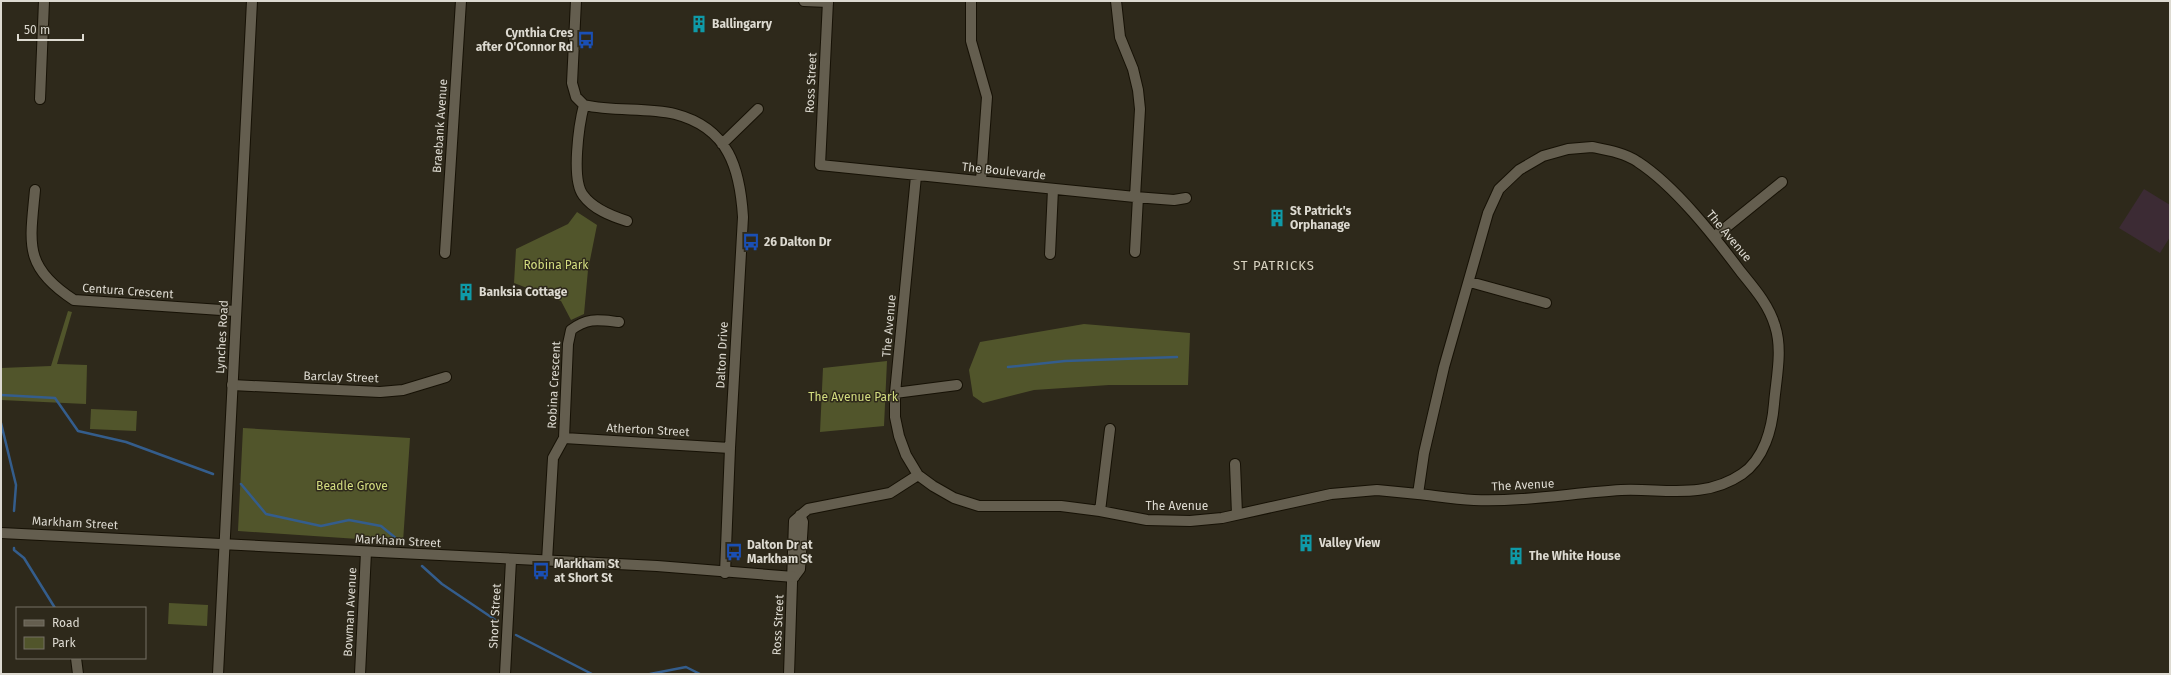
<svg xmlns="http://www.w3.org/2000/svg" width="2171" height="675" font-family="'Fira Sans',sans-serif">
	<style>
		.industrial { fill: #3c2b34 }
		.park { fill: #51552b }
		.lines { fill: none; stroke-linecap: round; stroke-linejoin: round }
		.stream { stroke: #345d8c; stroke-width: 2.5 }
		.street-casing { stroke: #161105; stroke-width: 12 }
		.secondary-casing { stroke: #161105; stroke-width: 12 }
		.street { stroke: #645e4f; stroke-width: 10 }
		.secondary { stroke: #645e4f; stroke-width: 10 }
		.labels { text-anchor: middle; stroke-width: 3; stroke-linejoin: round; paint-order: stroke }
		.poi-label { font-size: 12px; font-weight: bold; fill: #dddad1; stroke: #2e291b; text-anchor: start }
		.street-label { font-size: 12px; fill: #dddad1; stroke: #2e291b }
		.park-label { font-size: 12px; fill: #d4de80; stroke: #2e291b }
		.neighbourhood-label { font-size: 13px; letter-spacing: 1px; fill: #dbd5c3; stroke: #2e291b }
	</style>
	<rect width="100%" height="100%" fill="#2e291b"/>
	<path class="industrial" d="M2144 189 2170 205V237L2160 253 2119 228Z"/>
	<path class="park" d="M577 212 597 225 588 270 584 314 571 320 561 301 514 283 516 249 568 224Z
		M68 311 72 312 57 364 87 365 86 404 1 400V368L51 366Z
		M1084 324 1190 333 1188 385H1109L1034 390 983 403 973 396 969 370 980 342Z
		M887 361 884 426 820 432 823 368Z
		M91 409 137 411 136 431 90 429Z
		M243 428 410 438 403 542 238 531Z
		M169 603 208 605 207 626 168 624Z"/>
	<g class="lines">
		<path class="stream" d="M1008 367 1065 361 1177 357
			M1 395 55 398 78 431 126 442 213 474
			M1 423 16 485 14 511
			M241 484 266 514 321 526 349 520 381 526 403 544
			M14 548V550L24 558 55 608
			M422 566 442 584 497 621
			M516 635 592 674
			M650 674 686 667 700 674"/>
		<g class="street-casing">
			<path id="street" d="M576 1 572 83 576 97 584 105
				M828 1 820 165 1135 197 1174 200 1186 198
				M971 1V41L987 97 981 181
				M1116 1 1120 37 1133 69 1138 90 1140 109 1135 197
				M40 99 44 1
				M584 105C614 112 646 107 675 114 729 128 740 169 743 217L730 448 725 573
				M584 105C579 124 571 179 583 195 593 209 611 216 627 221
				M722 144 758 109
				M1592 147C1607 150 1625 153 1638 162 1675 186 1714 236 1741 272 1754 288 1769 305 1775 326 1783 350 1776 379 1774 404 1772 429 1764 459 1742 474 1704 500 1663 488 1621 490 1572 493 1523 502 1474 500 1455 499 1436 496 1418 494L1424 453 1444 367 1488 213 1499 189 1519 170 1543 156 1568 149Z
				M916 176 895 393V417L899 436 906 455 918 475 933 486 954 498 979 506H1061L1100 511 1147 520 1190 521 1222 518 1331 494 1377 490 1418 494
				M35 190C30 244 23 267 74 300L236 311
				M1714 237 1782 182
				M1135 252 1138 197
				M445 253 461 1
				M1050 254 1053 189
				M1470 282 1546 303
				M232 385 380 392 403 390 446 377
				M895 393 957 385
				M564 438 730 448
				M1235 464 1237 514
				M1100 511 1110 429
				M547 561 553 458 564 438 568 344 571 330C588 317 599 320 619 322
				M794 577 800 569 803 522 800 515
				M76 658 78 674
				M360 674 366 552
				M505 674 511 560
				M789 674 794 521 808 509 890 493 918 475"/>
		</g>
		<g class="secondary-casing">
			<path id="secondary" d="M804 1 828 2
				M1 533 657 566 794 577
				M218 674 252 1"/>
		</g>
		<use href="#street" class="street"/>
		<use href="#secondary" class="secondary"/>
	</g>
	<defs>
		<g id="building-bare" transform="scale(1.38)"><path d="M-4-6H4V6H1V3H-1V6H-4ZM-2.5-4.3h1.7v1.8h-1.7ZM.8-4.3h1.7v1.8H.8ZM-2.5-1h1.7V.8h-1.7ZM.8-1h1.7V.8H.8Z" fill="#0f9aa8" stroke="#2e291b" stroke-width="2.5" paint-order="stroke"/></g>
		<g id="bus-bare" transform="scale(1.38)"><path d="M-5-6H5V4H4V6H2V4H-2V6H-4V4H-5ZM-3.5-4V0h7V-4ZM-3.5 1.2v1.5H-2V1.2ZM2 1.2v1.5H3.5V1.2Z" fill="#1a4fb4" stroke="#2e291b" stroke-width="2.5" paint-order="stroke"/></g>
	</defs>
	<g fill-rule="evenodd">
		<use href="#building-bare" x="699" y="24"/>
		<use href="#bus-bare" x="586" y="40"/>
		<use href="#building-bare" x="1277" y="218"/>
		<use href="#bus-bare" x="751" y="242"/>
		<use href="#building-bare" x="466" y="292"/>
		<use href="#building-bare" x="1306" y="543"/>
		<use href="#bus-bare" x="734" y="552"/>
		<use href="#building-bare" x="1516" y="556"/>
		<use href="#bus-bare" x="541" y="571"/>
	</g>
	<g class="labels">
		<g class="poi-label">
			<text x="712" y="28">Ballingarry</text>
			<text x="573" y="37" text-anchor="end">Cynthia Cres<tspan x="573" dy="14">after O'Connor Rd</tspan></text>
			<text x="1290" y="215">St Patrick's<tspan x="1290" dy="14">Orphanage</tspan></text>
			<text x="764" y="246">26 Dalton Dr</text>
			<text x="479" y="296">Banksia Cottage</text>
			<text x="1319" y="547">Valley View</text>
			<text x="747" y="549">Dalton Dr at<tspan x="747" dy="14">Markham St</tspan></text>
			<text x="1529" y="560">The White House</text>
			<text x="554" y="568">Markham St<tspan x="554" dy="14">at Short St</tspan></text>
		</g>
		<g class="street-label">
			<text transform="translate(811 83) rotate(-87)" y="4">Ross Street</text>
			<text transform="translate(440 126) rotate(-86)" y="4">Braebank Avenue</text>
			<text transform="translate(1004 171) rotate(6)" y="4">The Boulevarde</text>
			<text transform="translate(1729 236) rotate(50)" y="4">The Avenue</text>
			<text transform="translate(128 291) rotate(4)" y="4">Centura Crescent</text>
			<text transform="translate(889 326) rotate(-85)" y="4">The Avenue</text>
			<text transform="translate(222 337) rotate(-87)" y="4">Lynches Road</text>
			<text transform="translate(722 355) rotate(-87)" y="4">Dalton Drive</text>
			<text transform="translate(341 377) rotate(2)" y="4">Barclay Street</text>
			<text transform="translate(554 385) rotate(-87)" y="4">Robina Crescent</text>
			<text transform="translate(648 430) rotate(3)" y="4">Atherton Street</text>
			<text transform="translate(1523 485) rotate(-3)" y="4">The Avenue</text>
			<text x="1177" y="510">The Avenue</text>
			<text transform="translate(75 523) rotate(3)" y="4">Markham Street</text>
			<text transform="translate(398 541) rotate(3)" y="4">Markham Street</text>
			<text transform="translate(350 612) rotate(-87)" y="4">Bowman Avenue</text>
			<text transform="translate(495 616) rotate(-87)" y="4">Short Street</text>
			<text transform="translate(778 625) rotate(-87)" y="4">Ross Street</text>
		</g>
		<g class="park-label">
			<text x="556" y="269">Robina Park</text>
			<text x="853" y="401">The Avenue Park</text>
			<text x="352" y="490">Beadle Grove</text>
		</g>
		<g class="neighbourhood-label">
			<text x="1274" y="270">ST PATRICKS</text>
		</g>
	</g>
	<rect width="2171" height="675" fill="none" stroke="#dddad1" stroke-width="4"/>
	<rect x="16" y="607" width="130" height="52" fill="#2e291b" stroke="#747064"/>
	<rect x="24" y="620" width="20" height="6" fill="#645e4f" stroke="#747064"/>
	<text x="52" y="627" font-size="12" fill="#dddad1">Road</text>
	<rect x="24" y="637" width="20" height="12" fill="#51552b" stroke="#747064"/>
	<text x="52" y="647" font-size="12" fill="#dddad1">Park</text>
	<path d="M18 34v6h65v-6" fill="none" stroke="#dddad1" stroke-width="2"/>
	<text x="24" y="34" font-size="12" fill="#dddad1" stroke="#2e291b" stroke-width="3" paint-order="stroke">50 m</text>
</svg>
